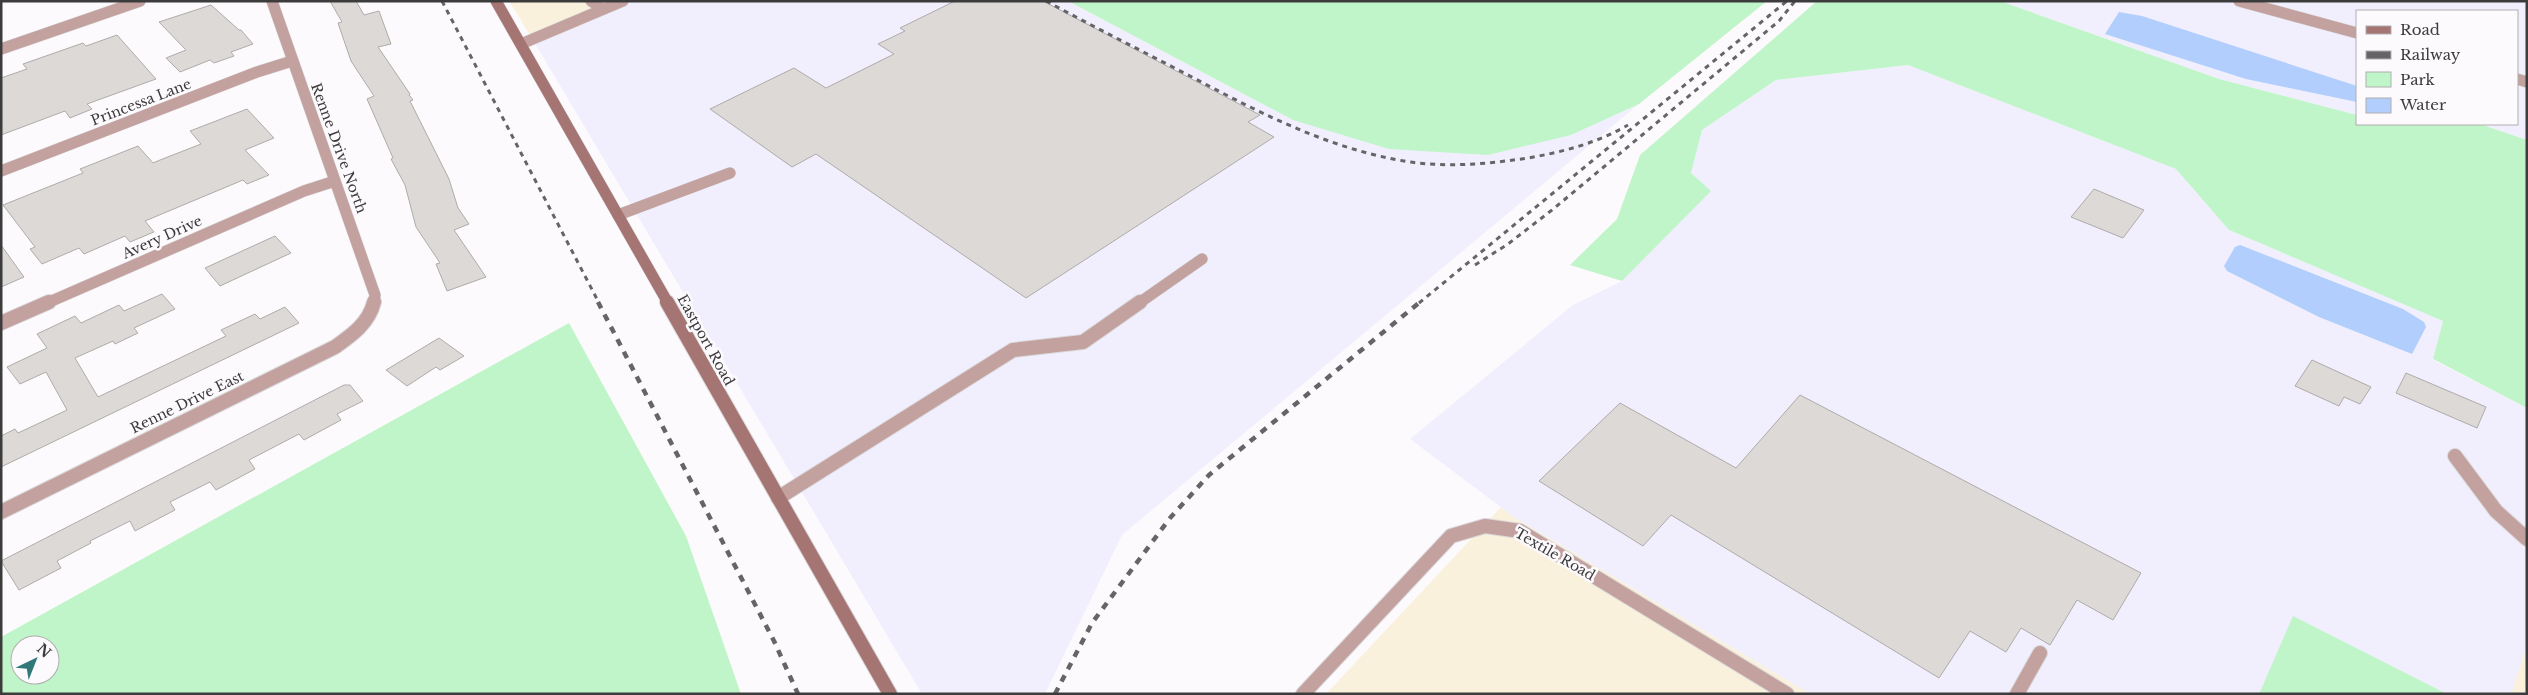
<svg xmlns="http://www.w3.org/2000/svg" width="2528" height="695" font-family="'Libre Baskerville',serif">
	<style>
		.commercial { fill: #f9f1db }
		.industrial { fill: #f1effd }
		.green { fill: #c0f5c9; fill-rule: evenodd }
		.water { fill: #b1cefc }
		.building { fill: #dcd9d7; stroke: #aeaba9 }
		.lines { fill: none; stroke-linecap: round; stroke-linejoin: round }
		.lane-far1-casing { stroke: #dad8da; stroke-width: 12 }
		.lane-casing { stroke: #dad8da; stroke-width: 16 }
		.street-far1-casing { stroke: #dad8da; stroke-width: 12 }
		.street-casing { stroke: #dad8da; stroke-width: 16 }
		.secondary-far1-casing { stroke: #dad8da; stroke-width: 12 }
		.secondary-casing { stroke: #dad8da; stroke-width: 16 }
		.lane-far1 { stroke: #c3a19f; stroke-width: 11 }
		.lane { stroke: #c3a19f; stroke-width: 14 }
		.street-far1 { stroke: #c3a19f; stroke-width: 11 }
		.street { stroke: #c3a19f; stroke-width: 14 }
		.secondary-far1 { stroke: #a57573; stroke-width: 11 }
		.secondary { stroke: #a57573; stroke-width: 14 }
		.rail-far1 { stroke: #666466; stroke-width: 3; stroke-dasharray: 5 5; stroke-linecap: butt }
		.rail { stroke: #666466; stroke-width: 4.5; stroke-dasharray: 7 7; stroke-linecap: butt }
		.labels { text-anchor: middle; stroke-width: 5; stroke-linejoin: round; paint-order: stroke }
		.street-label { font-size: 14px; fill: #3d3c3d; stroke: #fdfafd }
	</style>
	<rect width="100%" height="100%" fill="#fdfafd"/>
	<path class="commercial" d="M509 1H612L530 35Z
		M1501 507 1514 517 1810 694H1326Z
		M2527 646V694H2511Z"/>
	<path class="industrial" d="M612 1H1068L1293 120 1571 135 1639 104 1122 535 1045 694H922L530 35Z
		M2000 1H2527V140L2480 124H2517V11H2357V115L2219 79Z
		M1908 65 2176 169 2229 230 2443 321 2433 360 2527 408V646L2511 694H2447L2294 617 2259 694H1810L1514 517 1410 439 1573 305 1622 281 1710 191 1691 173 1702 130 1776 80Z"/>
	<path class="green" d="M1068 1H1767L1639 104 1571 135 1488 155 1389 149 1293 120Z
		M1817 1H2000L2219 79 2357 115V124H2480L2527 140V408L2433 359 2443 321 2229 230 2176 169 1908 65 1776 80 1702 130 1691 173 1711 191 1622 281 1570 265 1617 219 1640 155Z
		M569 323 686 536 741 694H1V637ZM20 645H50V675H20Z
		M2293 616 2447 694H2259Z"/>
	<path class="water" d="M2119 12 2142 16 2357 86V102L2246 79 2105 34Z
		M2240 245 2403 309 2424 322 2426 327 2412 354 2319 317 2227 271 2224 266 2235 247Z"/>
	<path class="building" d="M330 1H356L364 15 379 11 391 44 378 47 410 94 409 95 413 100 410 101 449 179 458 208 469 224 454 230 486 277 447 291 436 264 440 263 416 227 405 185 391 159 393 158 367 99 374 96 351 61 338 23 342 22Z
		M955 1H1043L1260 115 1248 122 1274 137 1026 298 816 154 792 167 710 109 794 68 826 88 894 54 878 44 905 31 900 28Z
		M211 5 239 30H241L253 44 231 52 234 56 214 63 210 60 180 72 166 58 186 50 159 22Z
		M117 35 156 79 87 104 92 109 70 118 65 111 1 135V78L27 69 23 64 83 43 86 46Z
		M247 109 274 138 245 150 269 175 247 184 243 180 145 221 154 232 130 242 125 236 84 254 79 248 42 264 30 249 35 247 3 205 83 173 80 169 138 146 153 163 160 160 201 144 190 131Z
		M2094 189 2144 210 2123 238 2071 217Z
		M275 236 291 253 220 286 205 268Z
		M1 245 24 277 1 287Z
		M162 294 175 309 134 328 138 333 115 344 113 341 75 358 98 397 226 336 221 330 255 314 260 319 285 307 299 323 1 467V436L15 429 18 433 67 410 46 372 20 384 7 367 47 348 37 334 75 316 81 323 119 305 124 311Z
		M439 338 464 356 440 370 436 367 407 386 386 370Z
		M2312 360 2371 387 2360 404 2344 397 2339 406 2295 386Z
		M2406 373 2486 407 2477 428 2396 393Z
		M344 385H350L363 401 337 414 341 420 304 440 299 434 249 460 255 469 216 490 210 482 170 502 175 510 135 531 130 521 90 541 91 543 57 561 61 568 19 590 1 561Z
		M1800 395 2141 573 2113 620 2077 600 2050 645 2021 628 2006 652 1970 631 1939 678 1671 515 1643 546 1539 481 1620 403 1736 468Z"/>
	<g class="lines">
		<g class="lane-far1-casing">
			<path id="lane-far1" d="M591 1 603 9
				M2239 1 2357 33
				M2517 79 2527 82
				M618 215 730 173
				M1139 303 1202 259"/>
		</g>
		<g class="lane-casing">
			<path id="lane" d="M2455 456 2496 511 2527 539
				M778 498 1013 350 1083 342 1140 302
				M2017 694 2040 653"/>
		</g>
		<g class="street-far1-casing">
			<path id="street-far1" d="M272 1 375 295 374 303
				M521 44 623 1
				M1 49 140 1
				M1 171 257 72 292 61
				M47 303 304 191 335 181"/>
		</g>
		<g class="street-casing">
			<path id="street" d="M1 323 49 302
				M1 512 335 347C352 335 369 323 374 302
				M1303 694 1451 536 1485 526 1520 531 1787 694"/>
		</g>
		<g class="secondary-far1-casing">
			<path id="secondary-far1" d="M496 1 668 303"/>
		</g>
		<g class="secondary-casing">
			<path id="secondary" d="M667 302 890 694"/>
		</g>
		<use href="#lane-far1" class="lane-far1"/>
		<use href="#lane" class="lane"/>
		<use href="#street-far1" class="street-far1"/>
		<use href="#street" class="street"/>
		<use href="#secondary-far1" class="secondary-far1"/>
		<use href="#secondary" class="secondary"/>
		<path class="rail-far1" d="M442 1 599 303
			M1046 1C1094 27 1142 51 1190 76 1258 112 1327 148 1404 161 1445 168 1487 164 1528 158 1563 152 1597 143 1628 125
			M1475 265 1508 244 1552 210 1779 21 1795 1
			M1419 303 1787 1"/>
		<path class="rail" d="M598 302 774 641 798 694
			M1055 694 1092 623 1170 518 1209 475 1420 302"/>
	</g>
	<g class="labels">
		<g class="street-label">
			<text transform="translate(141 102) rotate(-21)" y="5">Princessa Lane</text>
			<text transform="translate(339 148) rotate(70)" y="5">Renne Drive North</text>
			<text transform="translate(162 237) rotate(-24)" y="5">Avery Drive</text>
			<text transform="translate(706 340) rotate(61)" y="5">Eastport Road</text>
			<text transform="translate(187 402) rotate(-26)" y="5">Renne Drive East</text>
			<text transform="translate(1555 554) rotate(30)" y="5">Textile Road</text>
		</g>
	</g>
	<rect width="2528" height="695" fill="none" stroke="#3d3c3d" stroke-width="5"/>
	<rect x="2356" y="10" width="162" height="115" fill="#fdfafd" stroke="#b0aeb0"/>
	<rect x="2366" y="26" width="25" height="8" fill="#a57573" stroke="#b0aeb0"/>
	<text x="2400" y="35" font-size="15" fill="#3d3c3d">Road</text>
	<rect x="2366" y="51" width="25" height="8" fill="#666466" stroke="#b0aeb0"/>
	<text x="2400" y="60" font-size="15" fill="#3d3c3d">Railway</text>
	<rect x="2366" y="72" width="25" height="15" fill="#c0f5c9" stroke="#b0aeb0"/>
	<text x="2400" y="85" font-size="15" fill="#3d3c3d">Park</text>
	<rect x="2366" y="98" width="25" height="15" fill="#b1cefc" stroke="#b0aeb0"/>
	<text x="2400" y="110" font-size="15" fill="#3d3c3d">Water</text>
	<g transform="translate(35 660) rotate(43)"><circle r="24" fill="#fdfafd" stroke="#b0aeb0"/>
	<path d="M0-4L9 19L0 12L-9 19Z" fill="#307978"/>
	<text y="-8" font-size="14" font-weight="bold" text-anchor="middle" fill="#3d3c3d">N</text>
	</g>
</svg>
